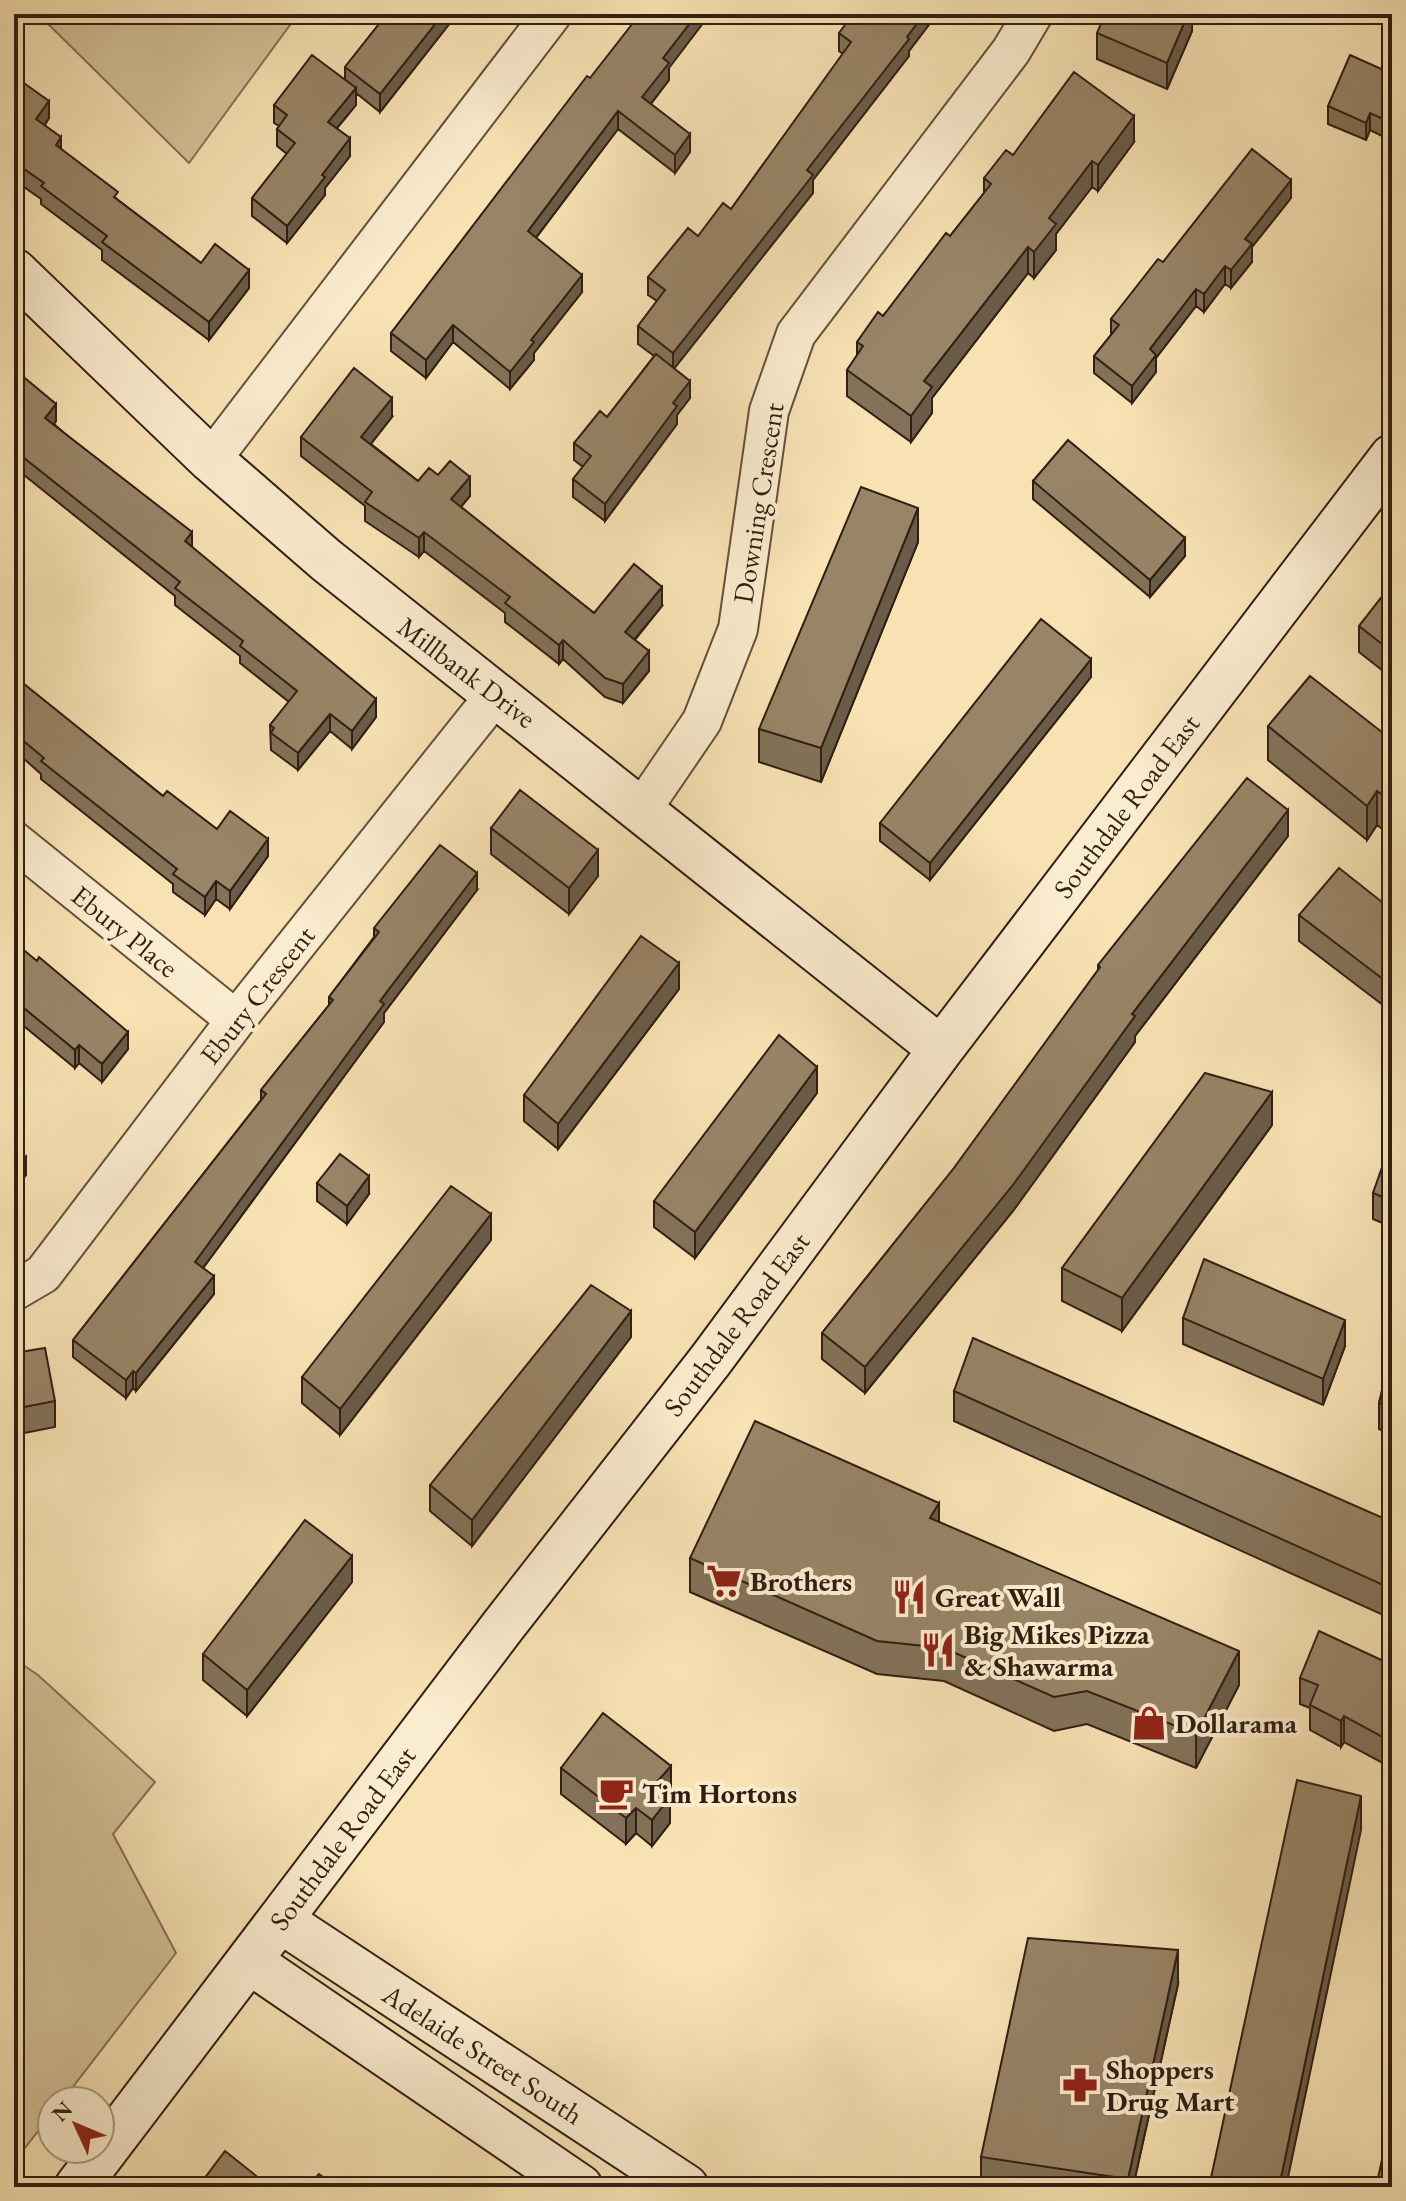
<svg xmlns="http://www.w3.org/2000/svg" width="1406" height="2201" font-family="'EB Garamond',serif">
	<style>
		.green { fill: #d6c199; stroke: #847056; stroke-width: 2 }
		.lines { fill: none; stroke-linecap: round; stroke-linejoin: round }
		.street-casing { stroke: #63503b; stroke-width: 42 }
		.secondary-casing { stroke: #311f13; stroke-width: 48 }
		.street { stroke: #faecce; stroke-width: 38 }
		.secondary { stroke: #faecce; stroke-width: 44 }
		.wall { fill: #837259; stroke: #311f13; stroke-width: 2 }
		.shaded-wall { fill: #6a5c48; stroke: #311f13; stroke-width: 2 }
		.building { fill: #988467; stroke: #311f13; stroke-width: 2 }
		.labels { text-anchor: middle; stroke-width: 8; stroke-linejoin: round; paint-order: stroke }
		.street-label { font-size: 28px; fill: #311f13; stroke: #faecce }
		.poi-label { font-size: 28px; font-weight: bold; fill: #311f13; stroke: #faecce; text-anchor: start }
	</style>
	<rect width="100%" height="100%" fill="#f8e2b4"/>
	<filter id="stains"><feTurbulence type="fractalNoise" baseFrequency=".0025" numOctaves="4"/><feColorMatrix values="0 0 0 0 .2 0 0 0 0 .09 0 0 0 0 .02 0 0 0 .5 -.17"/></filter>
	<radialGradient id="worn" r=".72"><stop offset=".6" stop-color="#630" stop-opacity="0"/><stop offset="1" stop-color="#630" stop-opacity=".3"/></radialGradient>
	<path class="green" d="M38 14H298L189 163Z
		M14 1659 38 1675 155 1782 113 1834 176 1953 62 2101H52V2113L14 2162Z"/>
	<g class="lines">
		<g class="street-casing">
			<path id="street" d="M211 460 552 14
				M642 809 702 721 738 629 769 411 796 334 1011 51 1033 14
				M14 841 236 1020
				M14 1291 43 1274 236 1020 496 694"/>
		</g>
		<g class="secondary-casing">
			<path id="secondary" d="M14 271 211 460 326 560 941 1049
				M280 1920 686 2187
				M249 1961 580 2187
				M77 2187 503 1626 710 1361 941 1049 1392 457"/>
		</g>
		<use href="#street" class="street"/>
		<use href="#secondary" class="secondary"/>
	</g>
	<path class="wall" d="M387 14H457L380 112 356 93V105L337 128 350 156 325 188V195L287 243 252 216V198L287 154 277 146V129L279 126 274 123V105L345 80V67Z
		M870 14H937L909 51V56L813 180V193L674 368 690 398 677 415V424L605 521 573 497V479L583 467 574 460V443L607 417 654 356 638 344V326L657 301 648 295V277L731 209 843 54 839 51V33L864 21Z
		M1192 14V31L1167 89 1097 59V33Z
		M1392 65V141L1370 130 1366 140 1328 124V106L1388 72Z
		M669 68V80L651 104 690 152 675 173 618 129 536 238 582 292 534 353V360L510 389 453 342 426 378 391 351V333L590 78Z
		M14 87 49 118 45 125 61 149 118 200 201 263 249 288 209 340 102 260V250L41 204V199L14 180Z
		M1134 142 1098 191 1092 187 1056 234V250L1034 278 1028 273 932 398V413L911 442 847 396V370L857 356V342L883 316 950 236 984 193V178L1013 155Z
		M1291 198 1252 247V262L1231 288 1225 284 1204 312 1196 306 1156 358V372L1132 403 1094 373V356L1111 335V319L1163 262Z
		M14 369 56 421 54 424 192 547 376 717 352 749 330 731 298 770 271 750 270 725 289 702 240 663V656L175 605V596L14 467Z
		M392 417 371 444 418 481 438 475 470 496 461 507 594 613 662 606 635 640 649 671 623 703 605 697 563 659 559 664 505 622V613L424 551 419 557 365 521V506L301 456V437Z
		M1033 481 1185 556 1150 597 1033 499Z
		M918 542 821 782 759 762V729Z
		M1392 584V678L1359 652V626Z
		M14 676 163 796 217 829 268 856 230 909 216 899 205 915 173 892V884L41 779V774L14 750Z
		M1091 677 930 880 880 841V823Z
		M1268 726 1392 740V836L1377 825 1367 840 1268 760Z
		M491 828 598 876 569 914 491 854Z
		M1288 836 1135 1036V1042L1013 1211 865 1393 822 1359V1333L954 1168 1098 971V965Z
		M477 890 384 1013V1022L203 1268 214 1294 136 1391 133 1388 126 1398 73 1357V1340L261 1100V1090L329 1005V997L374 937V928Z
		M1392 910V1012L1299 941V915Z
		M14 942 128 1049 102 1082 79 1063 75 1068 14 1018Z
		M679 989 558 1149 524 1121V1095Z
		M817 1093 695 1258 654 1227V1201Z
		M1272 1125 1122 1331 1062 1301V1268Z
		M1392 1158V1227L1373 1219V1193Z
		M317 1183 369 1194 347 1224 317 1201Z
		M491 1240 340 1435 302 1403V1377Z
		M1183 1318 1345 1346 1323 1405 1183 1344Z
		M631 1337 472 1546 430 1511V1485Z
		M1392 1350V1435L1379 1429V1403Z
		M14 1353 55 1401V1427L14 1435Z
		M954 1391 1392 1522V1619L954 1421Z
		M939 1522 1239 1685 1196 1768 1087 1724 1054 1731 944 1681 877 1674 690 1592V1558Z
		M352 1582 247 1716 203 1680V1654Z
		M1392 1665V1768L1344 1742 1341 1747 1310 1730V1708L1300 1704V1678Z
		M561 1768 671 1792 668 1796 670 1823 652 1846 636 1833 626 1844 561 1794Z
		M1178 1984 1133 2187H981V2157Z"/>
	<path class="shaded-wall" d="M443 14H457L380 112V94Z
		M697 14H710L669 68V80L642 115V97L663 58Z
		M924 14H937L909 51V56L813 180V193L673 370V353L807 170Z
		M1188 14H1192V31L1167 89V63Z
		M356 88V105L328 139V122Z
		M49 101V118L36 137V119Z
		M618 111V129L528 248V231Z
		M1370 113V130L1366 140V123Z
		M1134 116V142L1098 191V165Z
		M690 134V152L675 173V155Z
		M61 137V154L56 145Z
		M350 138V156L325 188V195L287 243V226L322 175Z
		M1092 161V187L1056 234V250L1034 278V252L1049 218Z
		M1291 180V198L1252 247V262L1231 288V270L1245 239Z
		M1028 247V273L932 398V413L911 442V416L924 381Z
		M1225 266V284L1204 312V294Z
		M249 270V288L209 340V322Z
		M582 275V292L534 353V360L510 389V372L531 340Z
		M1196 289V306L1156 358V372L1132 403V386L1150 349Z
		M453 325V342L426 378V360Z
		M690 381V398L677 415V424L605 521V504L673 403Z
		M392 398V417L361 456V437Z
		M56 404V421L45 435V418Z
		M470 477V496L451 518V499Z
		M918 508V542L821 782V748Z
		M192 532V549L185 541Z
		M424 532V551L419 557V538Z
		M1185 538V556L1150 597V580Z
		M662 587V606L625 651V632Z
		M563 640V659L559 664V645Z
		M649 651V671L623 703V684Z
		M1091 659V677L930 880V863Z
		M376 699V717L352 749V731Z
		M330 714V731L298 770V753Z
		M1377 791V825L1367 840V806Z
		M1288 810V836L1135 1036V1042L1013 1211 865 1393V1367L1132 1014Z
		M268 839V856L230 909V891Z
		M598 850V876L569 914V888Z
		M477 873V890L384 1013V1022L195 1279V1262L380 1001Z
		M216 881V899L205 915V897Z
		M679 963V989L558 1149V1124Z
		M128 1032V1049L102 1082V1064Z
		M79 1045V1063L75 1068V1050Z
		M817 1067V1093L695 1258V1232Z
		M1272 1092V1125L1122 1331V1298Z
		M26 1157V1175L18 1186V1195L14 1199V1173Z
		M369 1176V1194L347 1224V1206Z
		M491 1214V1240L340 1435V1409Z
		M214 1276V1294L136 1391V1373Z
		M631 1311V1337L472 1546V1520Z
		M1345 1320V1346L1323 1405V1379Z
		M133 1371V1388L126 1398V1380Z
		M939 1503V1537L930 1518Z
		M352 1556V1582L247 1716V1690Z
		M1239 1651V1685L1196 1768V1734Z
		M1344 1716V1742L1341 1747V1721Z
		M671 1766V1792L655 1810V1784Z
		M1361 1796V1830L1286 2187H1279Z
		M670 1797V1823L652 1846V1820Z
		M636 1808V1833L626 1844V1818Z
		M1178 1950V1984L1133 2187H1128V2179Z"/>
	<path class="building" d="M387 14H443L380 94 345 67Z
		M640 14H697L663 58 669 63 642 97 690 134 675 155 618 111 528 231 582 275 531 340 534 342 510 372 453 325 426 360 391 333 587 76 590 78Z
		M853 14 864 21 870 14H924L907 37 909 39 807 170 813 175 673 353 638 326 665 290 648 277 688 228 698 236 723 203 731 209 851 42 839 33Z
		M1105 14H1188L1167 63 1097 33Z
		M312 55 356 88 328 122 350 138 322 175 325 177 287 226 252 198 295 143 277 129 287 115 274 105Z
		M1350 55 1388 72 1392 65V123L1370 113 1366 123 1328 106Z
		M1074 72 1134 116 1098 165 1092 161 1049 218 1056 224 1034 252 1028 247 924 381 932 387 911 416 847 370 863 346 857 342 878 312 883 316 946 233 950 236 991 184 984 178 1006 150 1013 155Z
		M21 81 49 101 36 119 61 137 56 145 118 192 114 197 201 263 215 244 249 270 209 322 102 242 107 236 41 186 44 183 14 162V87L16 88Z
		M1252 149 1291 180 1245 239 1252 244 1231 270 1225 266 1204 294 1196 289 1150 349 1156 355 1132 386 1094 356 1119 325 1111 319 1158 259 1163 262Z
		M656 354 690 381 673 403 677 406 605 504 573 479 591 456 574 443 600 411 607 417Z
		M354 368 392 398 361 437 418 481 429 468 438 475 450 461 470 477 451 499 594 613 634 564 662 587 625 632 649 651 623 684 605 678 563 640 559 645 505 603 510 597 424 532 419 538 365 502 372 492 301 437Z
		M14 369 56 404 45 418 192 532 185 541 376 699 352 731 330 714 298 753 271 733 274 728 270 725 297 691 240 646 243 641 175 588 180 582 14 450Z
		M1068 440 1185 538 1150 580 1033 481Z
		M861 487 918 508 821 748 759 729Z
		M1392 584V652L1359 626Z
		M1041 619 1091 659 930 863 880 823Z
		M14 676 163 796 167 791 217 829 230 811 268 839 230 891 216 881 205 897 173 874 177 869 41 761 44 758 14 733Z
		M1310 676 1392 740V802L1377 791 1367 806 1268 726Z
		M1247 778 1288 810 1132 1014 1135 1016 1013 1185 865 1367 822 1333 954 1168 1100 967 1098 965Z
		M520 790 598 850 569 888 491 828Z
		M440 845 477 873 380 1001 384 1004 195 1262 214 1276 136 1373 133 1371 126 1380 73 1340 266 1094 261 1090 333 1000 329 997 379 932 374 928Z
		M1339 868 1392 910V986L1299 915Z
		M641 936 679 963 558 1124 524 1095Z
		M14 942 37 961 39 957 128 1032 102 1064 79 1045 75 1050 14 1000Z
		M779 1035 817 1067 695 1232 654 1201Z
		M1205 1073 1272 1092 1122 1298 1062 1268Z
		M14 1148 26 1157 14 1173Z
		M340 1154 369 1176 347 1206 317 1183Z
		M1386 1156 1392 1158V1201L1373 1193Z
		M451 1186 491 1214 340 1409 302 1377Z
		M1204 1259 1345 1320 1323 1379 1183 1318Z
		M591 1285 631 1311 472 1520 430 1485Z
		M973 1338 1392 1522V1589L954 1391Z
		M45 1348 55 1401 14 1409V1353Z
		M1392 1350V1409L1379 1403Z
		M755 1421 939 1503 930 1518 1239 1651 1196 1734 1087 1691 1054 1697 944 1648 877 1641 690 1558Z
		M305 1520 352 1556 247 1690 203 1654Z
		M1319 1631 1392 1665V1742L1344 1716 1341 1721 1310 1705 1318 1685 1300 1678Z
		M603 1713 671 1766 655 1784 670 1797 652 1820 636 1808 626 1818 561 1768Z
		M1297 1780 1361 1796 1279 2187H1209Z
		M1028 1938 1178 1950 1128 2179 981 2157Z
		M1392 2114V2187H1376Z
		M225 2151 270 2187H198Z
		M319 2174 336 2187H298L304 2179 310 2183Z"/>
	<defs>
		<g id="supermarket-bare" transform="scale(2.76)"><path d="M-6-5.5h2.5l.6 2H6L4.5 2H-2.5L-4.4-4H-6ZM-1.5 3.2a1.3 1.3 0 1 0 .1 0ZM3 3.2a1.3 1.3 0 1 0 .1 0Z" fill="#8f2418" stroke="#faecce" stroke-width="2.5" paint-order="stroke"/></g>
		<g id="restaurant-bare" transform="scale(2.76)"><path d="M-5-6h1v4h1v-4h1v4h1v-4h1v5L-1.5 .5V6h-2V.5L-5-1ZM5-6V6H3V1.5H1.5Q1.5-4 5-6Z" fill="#8f2418" stroke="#faecce" stroke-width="2.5" paint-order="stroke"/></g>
		<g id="shop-bare" transform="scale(2.76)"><path d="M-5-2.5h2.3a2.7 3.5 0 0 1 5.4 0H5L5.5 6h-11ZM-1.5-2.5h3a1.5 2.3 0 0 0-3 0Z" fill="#8f2418" stroke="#faecce" stroke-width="2.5" paint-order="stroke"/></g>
		<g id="cafe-bare" transform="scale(2.76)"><path d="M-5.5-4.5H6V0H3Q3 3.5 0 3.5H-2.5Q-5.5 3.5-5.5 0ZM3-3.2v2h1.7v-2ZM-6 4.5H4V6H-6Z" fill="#8f2418" stroke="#faecce" stroke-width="2.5" paint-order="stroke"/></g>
		<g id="pharmacy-bare" transform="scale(2.76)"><path d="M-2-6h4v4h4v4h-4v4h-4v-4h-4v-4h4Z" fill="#8f2418" stroke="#faecce" stroke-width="2.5" paint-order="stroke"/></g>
	</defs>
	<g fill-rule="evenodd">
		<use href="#supermarket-bare" x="724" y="1581"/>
		<use href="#restaurant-bare" x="909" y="1597"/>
		<use href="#restaurant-bare" x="938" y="1650"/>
		<use href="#shop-bare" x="1149" y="1723"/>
		<use href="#cafe-bare" x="616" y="1793"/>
		<use href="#pharmacy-bare" x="1080" y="2085"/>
	</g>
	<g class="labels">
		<g class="street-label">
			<text transform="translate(758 503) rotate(-81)" y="10">Downing Crescent</text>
			<text transform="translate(467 672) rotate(37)" y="10">Millbank Drive</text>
			<text transform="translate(1126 806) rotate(-53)" y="10">Southdale Road East</text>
			<text transform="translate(125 931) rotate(39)" y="10">Ebury Place</text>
			<text transform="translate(257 995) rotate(-52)" y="10">Ebury Crescent</text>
			<text transform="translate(736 1324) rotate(-53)" y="10">Southdale Road East</text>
			<text transform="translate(342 1838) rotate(-53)" y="10">Southdale Road East</text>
			<text transform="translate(483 2054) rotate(33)" y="10">Adelaide Street South</text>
		</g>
		<g class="poi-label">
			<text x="750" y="1591">Brothers</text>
			<text x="935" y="1607">Great Wall</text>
			<text x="964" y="1644">Big Mikes Pizza<tspan x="964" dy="32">&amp; Shawarma</tspan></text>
			<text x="1175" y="1733">Dollarama</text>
			<text x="642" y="1803">Tim Hortons</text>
			<text x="1106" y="2079">Shoppers<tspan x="1106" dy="32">Drug Mart</tspan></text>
		</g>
	</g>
	<rect width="1406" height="2201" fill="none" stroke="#f8e2b4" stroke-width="48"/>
	<rect x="16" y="16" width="1374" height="2169" fill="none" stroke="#311f13" stroke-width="4"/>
	<rect x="24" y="24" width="1358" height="2153" fill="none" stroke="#311f13" stroke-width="2"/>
	<g transform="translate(76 2125) rotate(314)"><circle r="38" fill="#faecce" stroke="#aa9a83" stroke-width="2"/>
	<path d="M0-6L14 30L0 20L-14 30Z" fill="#8f2418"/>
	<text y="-12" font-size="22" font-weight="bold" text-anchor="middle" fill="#311f13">N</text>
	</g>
	<rect width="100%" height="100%" filter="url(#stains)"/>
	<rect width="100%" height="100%" fill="url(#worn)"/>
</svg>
